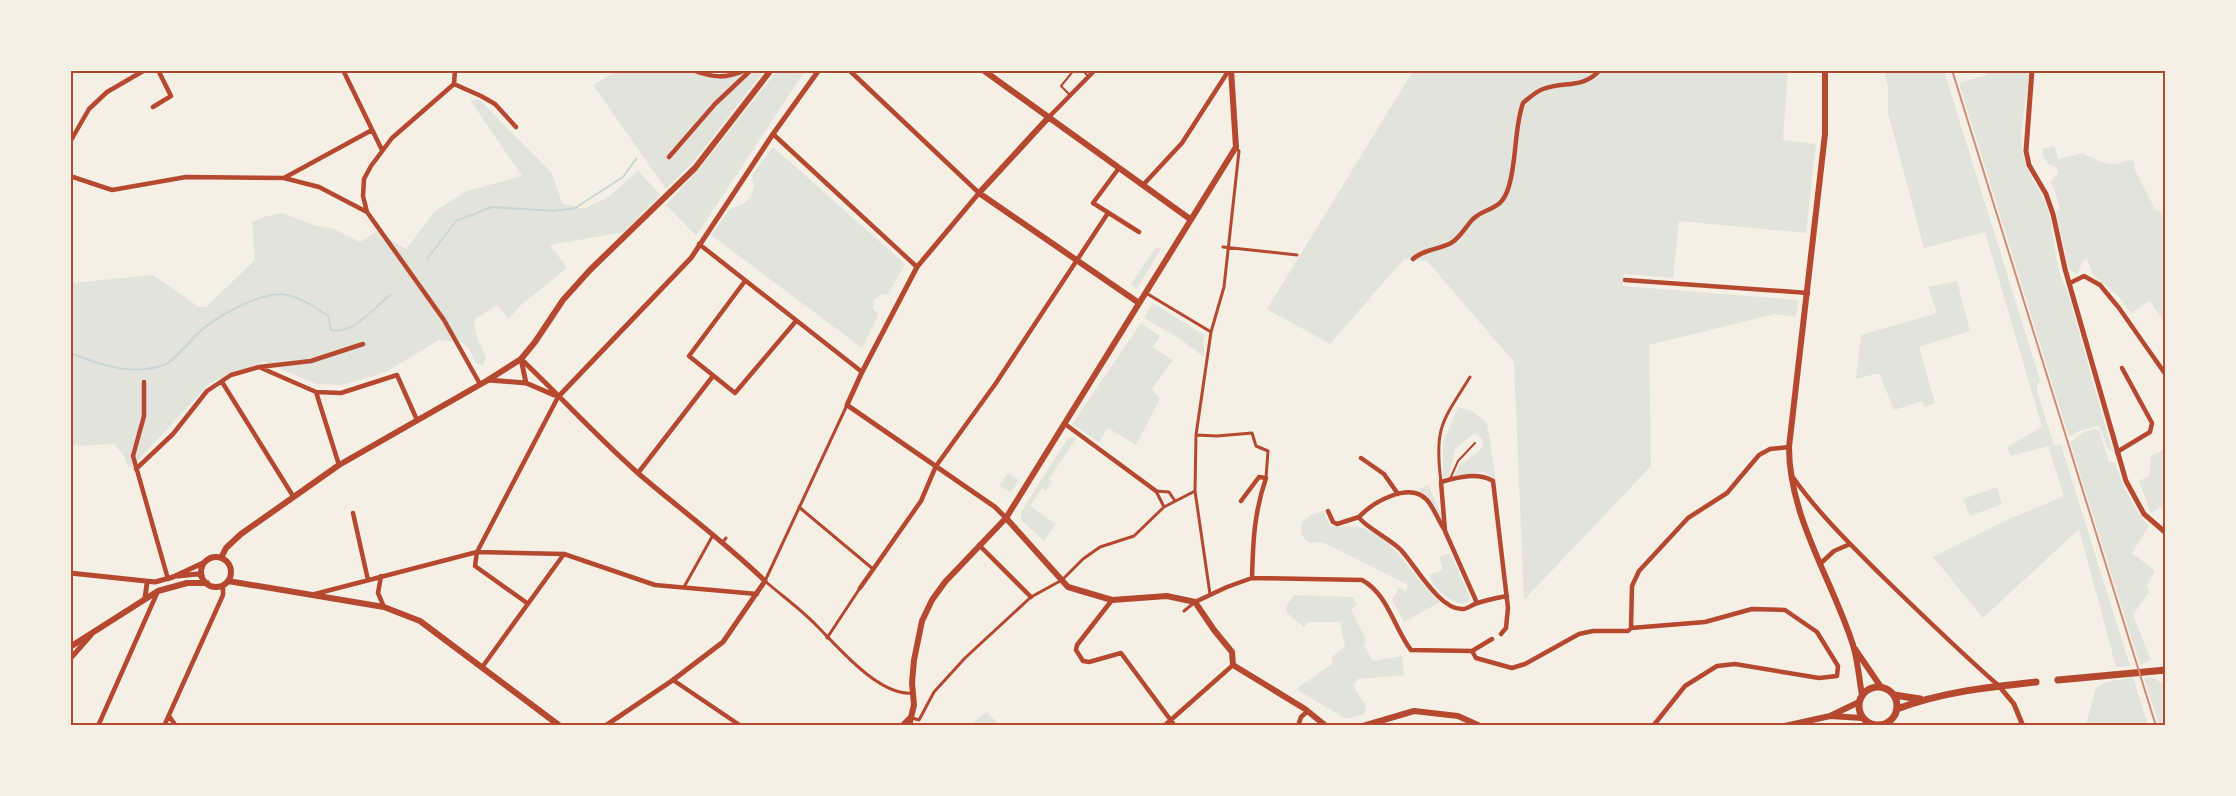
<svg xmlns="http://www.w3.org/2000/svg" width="2236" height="796" font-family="'Space Grotesk',sans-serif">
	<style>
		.green { fill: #e2e4dc }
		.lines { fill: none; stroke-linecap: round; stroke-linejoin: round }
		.stream { stroke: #c9d6d2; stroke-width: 2 }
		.service { stroke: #b5482f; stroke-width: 2 }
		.pedestrian { stroke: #b5482f; stroke-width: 3 }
		.minor { stroke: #b5482f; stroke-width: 4.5 }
		.tertiary { stroke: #b5482f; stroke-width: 5 }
		.secondary { stroke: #b5482f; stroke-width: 6 }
		.primary { stroke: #b5482f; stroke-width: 7 }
		.rail { stroke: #cf8b77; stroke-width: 2 }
		.neatline { fill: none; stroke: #b5482f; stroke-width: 2 }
	</style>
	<rect width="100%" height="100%" fill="#f6efe4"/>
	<path class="green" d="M617 71H764L695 160 666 189 593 85Z
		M777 71H805L696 236 666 205 699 169Z
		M1413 71H1788L1783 140 1816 144 1806 233 1679 221 1673 278 1624 274 1623 286 1798 300 1796 317 1775 314 1649 345 1651 466 1524 600 1514 362 1427 261 1404 259 1330 344 1267 309Z
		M1884 71H1944L2040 380 2037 386V392L2054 445H2061L2130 666 2116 667 2079 529 1983 618 1933 557 2007 520 2064 496 2048 446 2011 456 2007 447 2042 427 1985 232 1924 248 1888 113V86Z
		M1986 71H2029C2028 98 2018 127 2023 154 2026 174 2041 190 2048 209 2055 233 2054 271 2067 290L2112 450H2109L2099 426 2079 431 2069 437 2066 428 1959 83 1986 75Z
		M470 100H480L552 173 562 203 584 209 610 196 638 170 660 195 624 232 550 245 567 268 520 306 509 319 497 305 474 320 477 338 486 357 483 366 475 362 470 350 463 343 439 340 386 372 343 385 316 384 264 362 210 383 141 457 134 468 128 467 124 456 114 444 79 446 71 445V283L153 275 199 307H206L255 260 252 222 267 216 283 213 313 225 334 229 360 242 377 231 406 249 435 211 467 191 522 176Z
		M2055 146 2058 159 2083 153C2091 158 2104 164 2113 164 2122 164 2125 158 2134 161L2135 170 2155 209H2158L2165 221V324L2150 301 2131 313 2117 295 2094 276 2087 259 2083 260 2077 275 2069 269 2056 212 2060 209 2055 191 2050 182 2058 173 2057 167 2049 165 2042 154 2043 149Z
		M773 147 905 264 888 295 881 294 874 300 873 309 879 314 862 348 711 235 730 209 741 205 750 198 754 187 752 175Z
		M1156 247 1161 249 1137 289 1131 284Z
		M1957 281 1970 331 1919 347 1935 403 1925 407 1922 401 1894 410 1879 373 1856 379 1861 335 1937 313 1928 287Z
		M1153 303 1204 335V357L1180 339 1144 318Z
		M1141 323 1160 336 1153 347 1173 360 1152 389 1160 399 1136 445 1108 428 1099 442 1072 424Z
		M1458 408C1470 407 1479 416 1487 423L1496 481 1484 472 1454 476C1456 472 1457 469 1459 466 1467 458 1497 447 1475 433L1455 449 1449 477H1443V442Z
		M2095 429 2099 430 2109 462 2115 463C2123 486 2132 507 2149 526L2132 553 2155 571 2147 586 2149 592 2133 615 2151 660 2140 665 2070 442 2084 432Z
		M1073 437 1076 439 1049 479 1052 481 1046 491 1042 488 1030 506 1056 524 1044 541 1021 520V512L1068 438Z
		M2165 449V505L2151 513 2139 481 2149 476 2151 456Z
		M1008 473 1019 480 1011 492 999 486Z
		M1428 485C1433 498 1440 506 1442 519 1434 509 1431 494 1417 490Z
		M1997 487 2002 504 1970 516 1963 499Z
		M1323 511 1330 526C1340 528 1353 525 1363 528 1399 542 1413 579 1440 602L1404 622 1392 600 1399 588 1406 591 1408 585 1322 542 1312 543C1302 540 1299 532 1302 523L1311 515Z
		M1450 553 1469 595 1470 600 1463 604C1447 600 1435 590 1429 575L1443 570 1439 557Z
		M1294 595 1353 597 1357 605 1351 609 1366 640 1364 646 1373 661 1402 656 1404 675 1358 679 1353 685 1366 707 1364 714 1346 719 1296 689 1332 664V657L1345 646 1340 622H1308L1304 627 1287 613 1286 606Z
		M2133 677 2148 725H2086L2096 688 2106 682Z
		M2152 677 2165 685V725H2159L2144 678Z
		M987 712 999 725H969Z"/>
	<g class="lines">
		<path class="stream" d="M427 259 456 221 492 207 554 211 575 208 623 177 636 159
			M70 353C101 365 131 376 164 365 173 362 189 342 197 334 215 317 262 290 288 295 303 299 315 307 328 316L331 330C353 335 374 308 390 295"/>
		<path class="service" d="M1082 70 1089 77
			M1070 95 1061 86 1074 70
			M1450 479 1458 461 1475 443"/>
		<path class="pedestrian" d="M1223 247 1297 255
			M1146 293 1211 332
			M847 405 765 581C782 596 801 609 817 626 839 648 879 696 912 693
			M1196 435 1217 436 1252 433 1256 446 1268 451 1266 478
			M1441 482C1434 427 1442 422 1470 377
			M799 507 873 569
			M1164 507 1156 491 1169 492 1175 501
			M722 543 726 538
			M684 587 713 535
			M1210 594 1195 491 1196 435 1211 332 1224 287 1239 151 1237 149
			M1184 611 1194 603
			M827 638 860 588
			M912 718 919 720 934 692 965 658 1031 597 1062 580 1083 559 1100 547 1134 536 1164 507 1195 491"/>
		<path class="minor" d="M343 70 382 150
			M692 70C714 78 725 79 746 70
			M849 70 979 193
			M454 84 392 138 371 166 364 179 363 196 367 212 444 320 480 384
			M454 84 481 96 495 104 516 127
			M454 84 455 70
			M153 107 171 96 158 70
			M1048 118 1095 70
			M773 134 917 267
			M70 142 89 109 107 92 145 70
			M669 157 715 104 751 70
			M1119 168 1093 203 1139 232
			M70 176 112 190 186 177 284 178 319 187 367 212
			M284 178 372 130
			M1143 185 1182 143 1229 70
			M699 244 862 372
			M1413 259C1424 249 1438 250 1451 243 1460 238 1466 226 1473 219 1488 205 1501 213 1509 186 1517 159 1514 129 1523 103 1529 98 1535 92 1543 89 1565 81 1583 89 1600 70
			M1625 280 1808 293
			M745 281 689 356 735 393 796 321
			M2070 283 2084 276 2100 285 2119 308 2166 375
			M259 367 311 361 363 344
			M144 382V416L133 456 168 579
			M222 382 293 496
			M316 392 339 465
			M1065 424 1156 491
			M2117 452 2150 432 2152 423 2122 368
			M1361 458 1384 474 1398 494
			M136 469 173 434 207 391 231 375 259 367 316 392 341 393 397 375 417 420
			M638 473 713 376
			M1792 476C1818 513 1850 544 1881 575 1920 613 1958 650 1999 686
			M1241 501 1259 477 1266 478C1254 513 1253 542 1252 578
			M1328 511 1333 522 1337 524 1359 517
			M353 513 368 580
			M1444 529C1438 520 1434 508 1427 500 1409 481 1373 502 1359 517 1362 525 1392 540 1401 550 1415 565 1440 611 1463 609 1467 609 1472 605 1475 604 1485 600 1496 598 1507 596
			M979 545 1031 597
			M1820 564 1834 551 1850 544
			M381 576 378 593 384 607
			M860 588 921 501 936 466 996 383 1108 213
			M315 594 477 552 564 554 655 585 757 594
			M1112 600 1077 645 1076 650 1083 661 1089 662 1121 653 1175 726
			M1195 602 1227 587 1252 578 1362 580C1388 594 1394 628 1411 650L1472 651 1492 639
			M527 603 475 566 477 552 558 397
			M1477 603 1445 531 1441 482C1458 477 1478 472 1493 481L1508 608 1506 628 1501 634
			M1631 628 1632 586 1639 571 1688 518 1727 493 1759 455 1770 449 1789 447
			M1472 651 1476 658 1512 668 1525 664 1579 634 1593 631H1628L1631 628 1705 622 1752 609 1785 610 1817 632 1838 666 1837 676 1819 678 1735 664 1717 666 1685 686 1653 726
			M483 666 564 554
			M673 680 741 726
			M169 716 176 726
			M98 726 158 591
			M164 726 223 595V585
			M901 726 910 717
			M1164 726 1233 665
			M1298 726 1301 717 1308 711"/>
		<path class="tertiary" d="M2032 70 2026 151 2029 165 2046 194 2053 214 2065 269 2126 481 2144 514 2166 533
			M979 193 917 267 862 372 847 405 995 507 1006 518
			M521 359C561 397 598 438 639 474 681 510 725 542 765 581L723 642 673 680 605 726
			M521 359 526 383
			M488 380 526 383 554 395
			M558 397 691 258 773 134 819 70
			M70 573 155 582 173 577 205 562
			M178 576 197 574 202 576
			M145 598 147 583
			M70 659 91 635
			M1999 686 2014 704 2023 726"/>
		<path class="secondary" d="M983 70 1190 219
			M1825 70V134L1789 447C1789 517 1832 579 1853 645 1858 661 1859 679 1862 695
			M1048 118 979 193 1139 303
			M1006 518 1068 587 1112 600 1167 596 1195 602 1214 630 1232 652 1233 665 1305 709 1326 726
			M201 572a15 15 0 1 1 30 0a15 15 0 1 1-30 0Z
			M221 558 226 548 241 534 339 465 488 380 521 359 535 342 563 300 590 270 695 168 771 70
			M228 581 384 607 420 621 560 726
			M70 647 158 591 187 583H207
			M1855 649 1881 687
			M1830 716 1862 718
			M909 726 914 705 912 683 914 660 922 621 932 600 945 582 1006 518 1236 147 1231 70
			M1363 726 1414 711 1458 716 1480 726
			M1785 726 1830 716 1859 702"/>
		<path class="primary" d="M2058 680 2166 670
			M1859 706a19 19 0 1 1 38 0a19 19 0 1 1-38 0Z
			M1894 695 1920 699
			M1897 709C1941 692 1989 687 2036 682"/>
		<path class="rail" d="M1952 70 2156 726"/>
	</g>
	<rect width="2236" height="796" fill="none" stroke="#f6efe4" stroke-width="144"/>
	<rect x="72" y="72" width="2092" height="652" class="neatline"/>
</svg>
